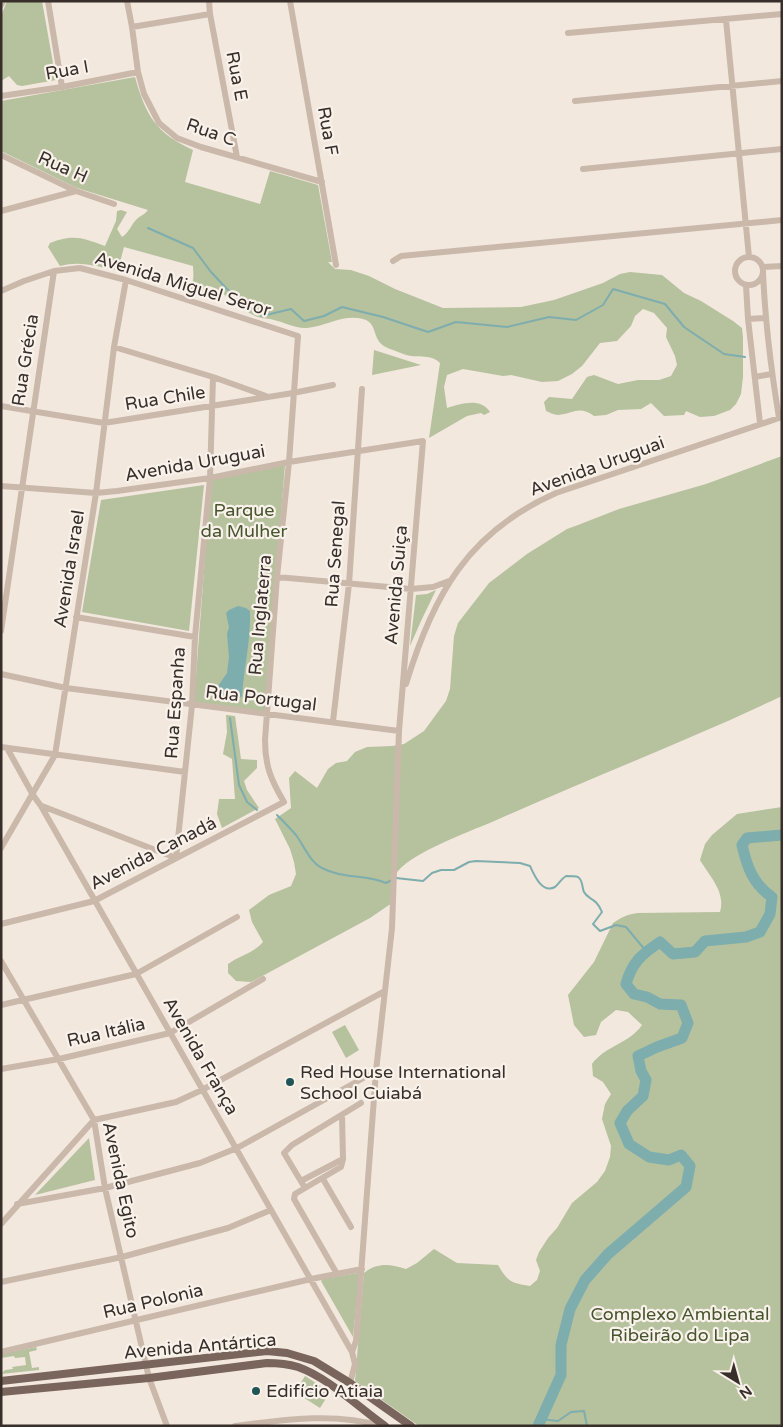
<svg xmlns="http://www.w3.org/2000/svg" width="783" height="1427" font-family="'Varela Round',sans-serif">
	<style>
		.green { fill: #b6c19e }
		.water { fill: #7eadae }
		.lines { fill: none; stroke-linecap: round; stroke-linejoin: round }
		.stream { stroke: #7eadae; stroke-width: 2 }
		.river { stroke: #7eadae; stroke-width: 11 }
		.minor { stroke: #cab8aa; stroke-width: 6 }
		.major { stroke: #79655b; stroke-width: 8 }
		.poi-dot { fill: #205558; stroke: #f9f2eb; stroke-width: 2 }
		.labels { text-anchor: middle; stroke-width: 4.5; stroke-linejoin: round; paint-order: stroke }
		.street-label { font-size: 18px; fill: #382e2a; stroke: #f9f2eb }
		.park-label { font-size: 18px; fill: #47552e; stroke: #f9f2eb }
		.poi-label { font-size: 18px; fill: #382e2a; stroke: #f9f2eb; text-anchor: start }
	</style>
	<rect width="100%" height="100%" fill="#f2e8de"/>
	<path class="green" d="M7 1H42L56 80 22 86 17 85 9 76 1 81V16Z
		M135 77C146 116 156 133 193 150L185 182 260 204 270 171 318 185 332 262H328L335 269 351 270 369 276 395 289 443 308 521 307 554 300 603 283 620 274 630 272 662 275 684 293 701 301 733 321 742 328 743 338V377L741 394 736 404 730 410 714 416 700 417 686 411 684 415 664 416 651 403 641 409 618 410 606 415 594 416C579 405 573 414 558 415 554 415 549 412 546 411L544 402 549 397 572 399 587 377 594 375 618 384 638 380H659L671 376 677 365 675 356 666 337 667 328 654 313 643 309 635 316 631 326 617 341 600 343 582 366 572 374 558 381 542 382 511 375 503 376 463 369 447 375 444 387 447 408C461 404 480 397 490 412L484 415 481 413 467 416 429 438 440 363C433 355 421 357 411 356 405 355 399 352 393 350 368 343 381 324 363 319 343 314 327 326 307 328 296 329 284 322 274 320 269 318 263 319 258 317 240 311 227 293 210 286L199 295 193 297C188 289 192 288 193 280 194 276 193 270 193 266L124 247 118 270C97 267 81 260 60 266L48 247 50 243C74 234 82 238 105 246L116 221 117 211 121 210 127 212 117 229 122 237C130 232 131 224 138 218 142 215 145 214 148 210L77 188 1 151V101Z
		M374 350 421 365 372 375Z
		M782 456V696C687 741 588 779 492 822 468 832 414 852 398 871 390 880 392 891 392 903L370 918 251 982 236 981 228 973V964C240 955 254 953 263 942L252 922 249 910 269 895 291 886 296 874 294 862 290 849 275 819 291 808 289 778 295 771 317 788 328 769 336 763 347 761 355 752 367 747 392 746 404 744 424 731 446 701 450 689 454 636 458 623 489 583 527 554 567 529 578 525 619 509 706 484Z
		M285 465 265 712 194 702 211 479Z
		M204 485 189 631 82 612 101 500Z
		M436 590 421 621 410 646 416 595 427 594Z
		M226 715 235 716 241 759 257 760V768L244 781 247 790 259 808 222 828 217 814 219 799H235L232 759 223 754 227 732Z
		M782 807V1426H419L355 1381 364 1273C377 1262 391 1264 406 1269L417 1263 434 1249 457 1263 498 1265C508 1282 511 1283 530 1286L537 1280 540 1271 536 1260 539 1252 548 1238 557 1228 572 1203 597 1182 605 1171 610 1157 611 1146 602 1119 605 1104 611 1094 603 1082 593 1076 592 1064C605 1046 630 1043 642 1025L628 1012 616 1010 601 1022 596 1035 584 1037 574 1025 568 995 594 962 613 923C622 917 628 914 638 913L720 912C726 892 710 877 700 860L705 844 712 835 737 814Z
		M345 1025 359 1050 346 1058 332 1032Z
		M89 1138 95 1180 35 1195Z
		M358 1273 359 1276 353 1337 321 1281 323 1279Z
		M36 1347 37 1350 29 1352 32 1368 39 1367V1370L1 1374 5 1370 13 1369 12 1367 26 1365 25 1357 15 1358 14 1356 1 1358V1354Z
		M305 1376 330 1392 320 1408 295 1392Z"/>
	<path class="water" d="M238 606 246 608 250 611C251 640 244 667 242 696 233 704 222 701 216 692V689L227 673 229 657 227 634 229 627 226 613 229 610Z"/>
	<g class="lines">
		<path class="stream" d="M148 228 193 248 211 272 227 289 262 316 291 309 304 321 324 316 342 307 383 317 428 332 456 322 507 327 549 317 576 320 603 305 613 289 665 304 684 327 724 354 745 357
			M230 718 239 785 247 802 257 810
			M277 815C284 822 290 828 296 835 304 846 310 862 322 868 342 879 366 874 386 883L392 880
			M396 878 423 881 432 873 441 870H454L469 862 476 861 520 863 530 866C534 875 542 894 555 887 559 884 561 879 566 876 569 876 575 876 578 877 583 880 582 888 584 892 588 900 596 897 602 912L593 924 600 931 616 925 626 927 646 951
			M540 1419 558 1421 571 1412 584 1411 587 1426"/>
		<path class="river" d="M538 1426 561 1375V1345L570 1309 585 1280 608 1254 686 1187 690 1166 681 1155 669 1160 649 1157 629 1144 620 1123 627 1111 643 1096 646 1080 641 1071 638 1056 657 1047 682 1038 688 1023 681 1005 660 1004 647 997 634 994 626 984C632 962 642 954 660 942L673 954 695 952 705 941 746 937 760 932 770 914 772 897C753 884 747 867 742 845L747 838 782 835"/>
		<path class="minor" d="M48 1 62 87
			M127 1 132 27 138 72 144 94 159 123 177 138 201 147 322 182
			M209 1 210 14 237 157
			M290 1 336 265
			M1 5 3 1
			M726 20 749 257
			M132 27 210 14
			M568 33 782 14
			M1 96 62 87 138 72
			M575 101 782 81
			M1 155 76 191 114 204
			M583 169 782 149
			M1 211 76 191
			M735 271a14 14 0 1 1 28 0a14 14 0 1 1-28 0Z
			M393 261 401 256 782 220
			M763 267 782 266
			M763 272C765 321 771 369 779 418
			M746 285 748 319 760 423
			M1 291 24 281 54 271 80 268 126 280 298 336 289 462 277 577 265 740C265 766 271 780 284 802L94 901 1 924
			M748 319 765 318
			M114 347 213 377 210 478 195 637 192 705 176 858
			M213 377 266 396
			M755 377 771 374
			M1 406 104 423 293 393 333 385
			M1 486 96 493 117 491 210 478 289 462 423 441 399 731 392 928 376 1071 357 1328 356 1341 352 1352
			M277 577 411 589 433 587 449 581
			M76 617 195 637
			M1 631 54 271
			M1 674 66 688 399 731
			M406 684C433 595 468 532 556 493L782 417
			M333 721 349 584 362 389
			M1 747 185 772
			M7 748 33 795 41 806 352 1352 355 1364 350 1383
			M42 806 176 858
			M1 848 55 755 96 493 114 347 126 280
			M1 961 94 1120 105 1188 149 1378 167 1426
			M1 1005 136 974 237 917
			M1 1069 59 1059 170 1033 263 979
			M323 1179 351 1227
			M301 1181 343 1159
			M305 1188 341 1167 343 1159 342 1115
			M17 1204 105 1188 200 1163 237 1148 376 1071
			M1 1224 94 1120 176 1102 202 1090 385 991
			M337 1274 294 1199 295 1194 305 1188 284 1153 292 1145 361 1103
			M1 1282 122 1257 228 1228 271 1210
			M1 1352 311 1279 362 1269
			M235 1426C283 1420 334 1412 381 1426"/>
		<path class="major" d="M1 1381 267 1351 287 1353 314 1361 350 1383 411 1426
			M1 1392 149 1378 267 1363C278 1363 288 1364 298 1367 329 1378 358 1407 385 1426"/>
	</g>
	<g class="poi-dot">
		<circle cx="290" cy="1082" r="5"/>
		<circle cx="256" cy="1391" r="5"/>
	</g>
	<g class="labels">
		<g class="street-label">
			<text transform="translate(67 70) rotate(-10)" y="6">Rua I</text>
			<text transform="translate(237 76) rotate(79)" y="6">Rua E</text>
			<text transform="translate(328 131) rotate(80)" y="6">Rua F</text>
			<text transform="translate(211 132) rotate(19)" y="6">Rua C</text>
			<text transform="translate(63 167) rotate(24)" y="6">Rua H</text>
			<text transform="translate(183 284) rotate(17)" y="6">Avenida Miguel Seror</text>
			<text transform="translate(25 360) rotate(-81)" y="6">Rua Grécia</text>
			<text transform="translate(165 398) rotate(-9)" y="6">Rua Chile</text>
			<text transform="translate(195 463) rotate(-10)" y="6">Avenida Uruguai</text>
			<text transform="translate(597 466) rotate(-20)" y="6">Avenida Uruguai</text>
			<text transform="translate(335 554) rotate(-86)" y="6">Rua Senegal</text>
			<text transform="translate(69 569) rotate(-81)" y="6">Avenida Israel</text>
			<text transform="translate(396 585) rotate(-85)" y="6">Avenida Suiça</text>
			<text transform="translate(260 615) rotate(-85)" y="6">Rua Inglaterra</text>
			<text transform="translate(261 698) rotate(7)" y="6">Rua Portugal</text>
			<text transform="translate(175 703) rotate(-86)" y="6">Rua Espanha</text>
			<text transform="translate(153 853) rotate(-27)" y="6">Avenida Canadá</text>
			<text transform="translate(106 1032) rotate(-13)" y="6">Rua Itália</text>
			<text transform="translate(201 1056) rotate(60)" y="6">Avenida França</text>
			<text transform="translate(121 1180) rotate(78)" y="6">Avenida Egito</text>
			<text transform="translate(153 1301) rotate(-13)" y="6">Rua Polonia</text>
			<text transform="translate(200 1346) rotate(-5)" y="6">Avenida Antártica</text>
		</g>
		<g class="park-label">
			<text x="244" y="516">Parque<tspan x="244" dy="21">da Mulher</tspan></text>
			<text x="680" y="1320">Complexo Ambiental<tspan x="680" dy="21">Ribeirão do Lipa</tspan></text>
		</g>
		<g class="poi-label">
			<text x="300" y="1078">Red House International<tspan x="300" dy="21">School Cuiabá</tspan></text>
			<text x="266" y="1397">Edifício Atiaia</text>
		</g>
	</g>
	<rect width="783" height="1427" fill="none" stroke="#382e2a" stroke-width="5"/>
	<g transform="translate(738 1382) rotate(143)" stroke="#f9f2eb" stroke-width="4" paint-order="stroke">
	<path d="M0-4L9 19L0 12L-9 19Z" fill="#382e2a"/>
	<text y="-8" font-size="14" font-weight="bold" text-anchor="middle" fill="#382e2a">N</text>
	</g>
</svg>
